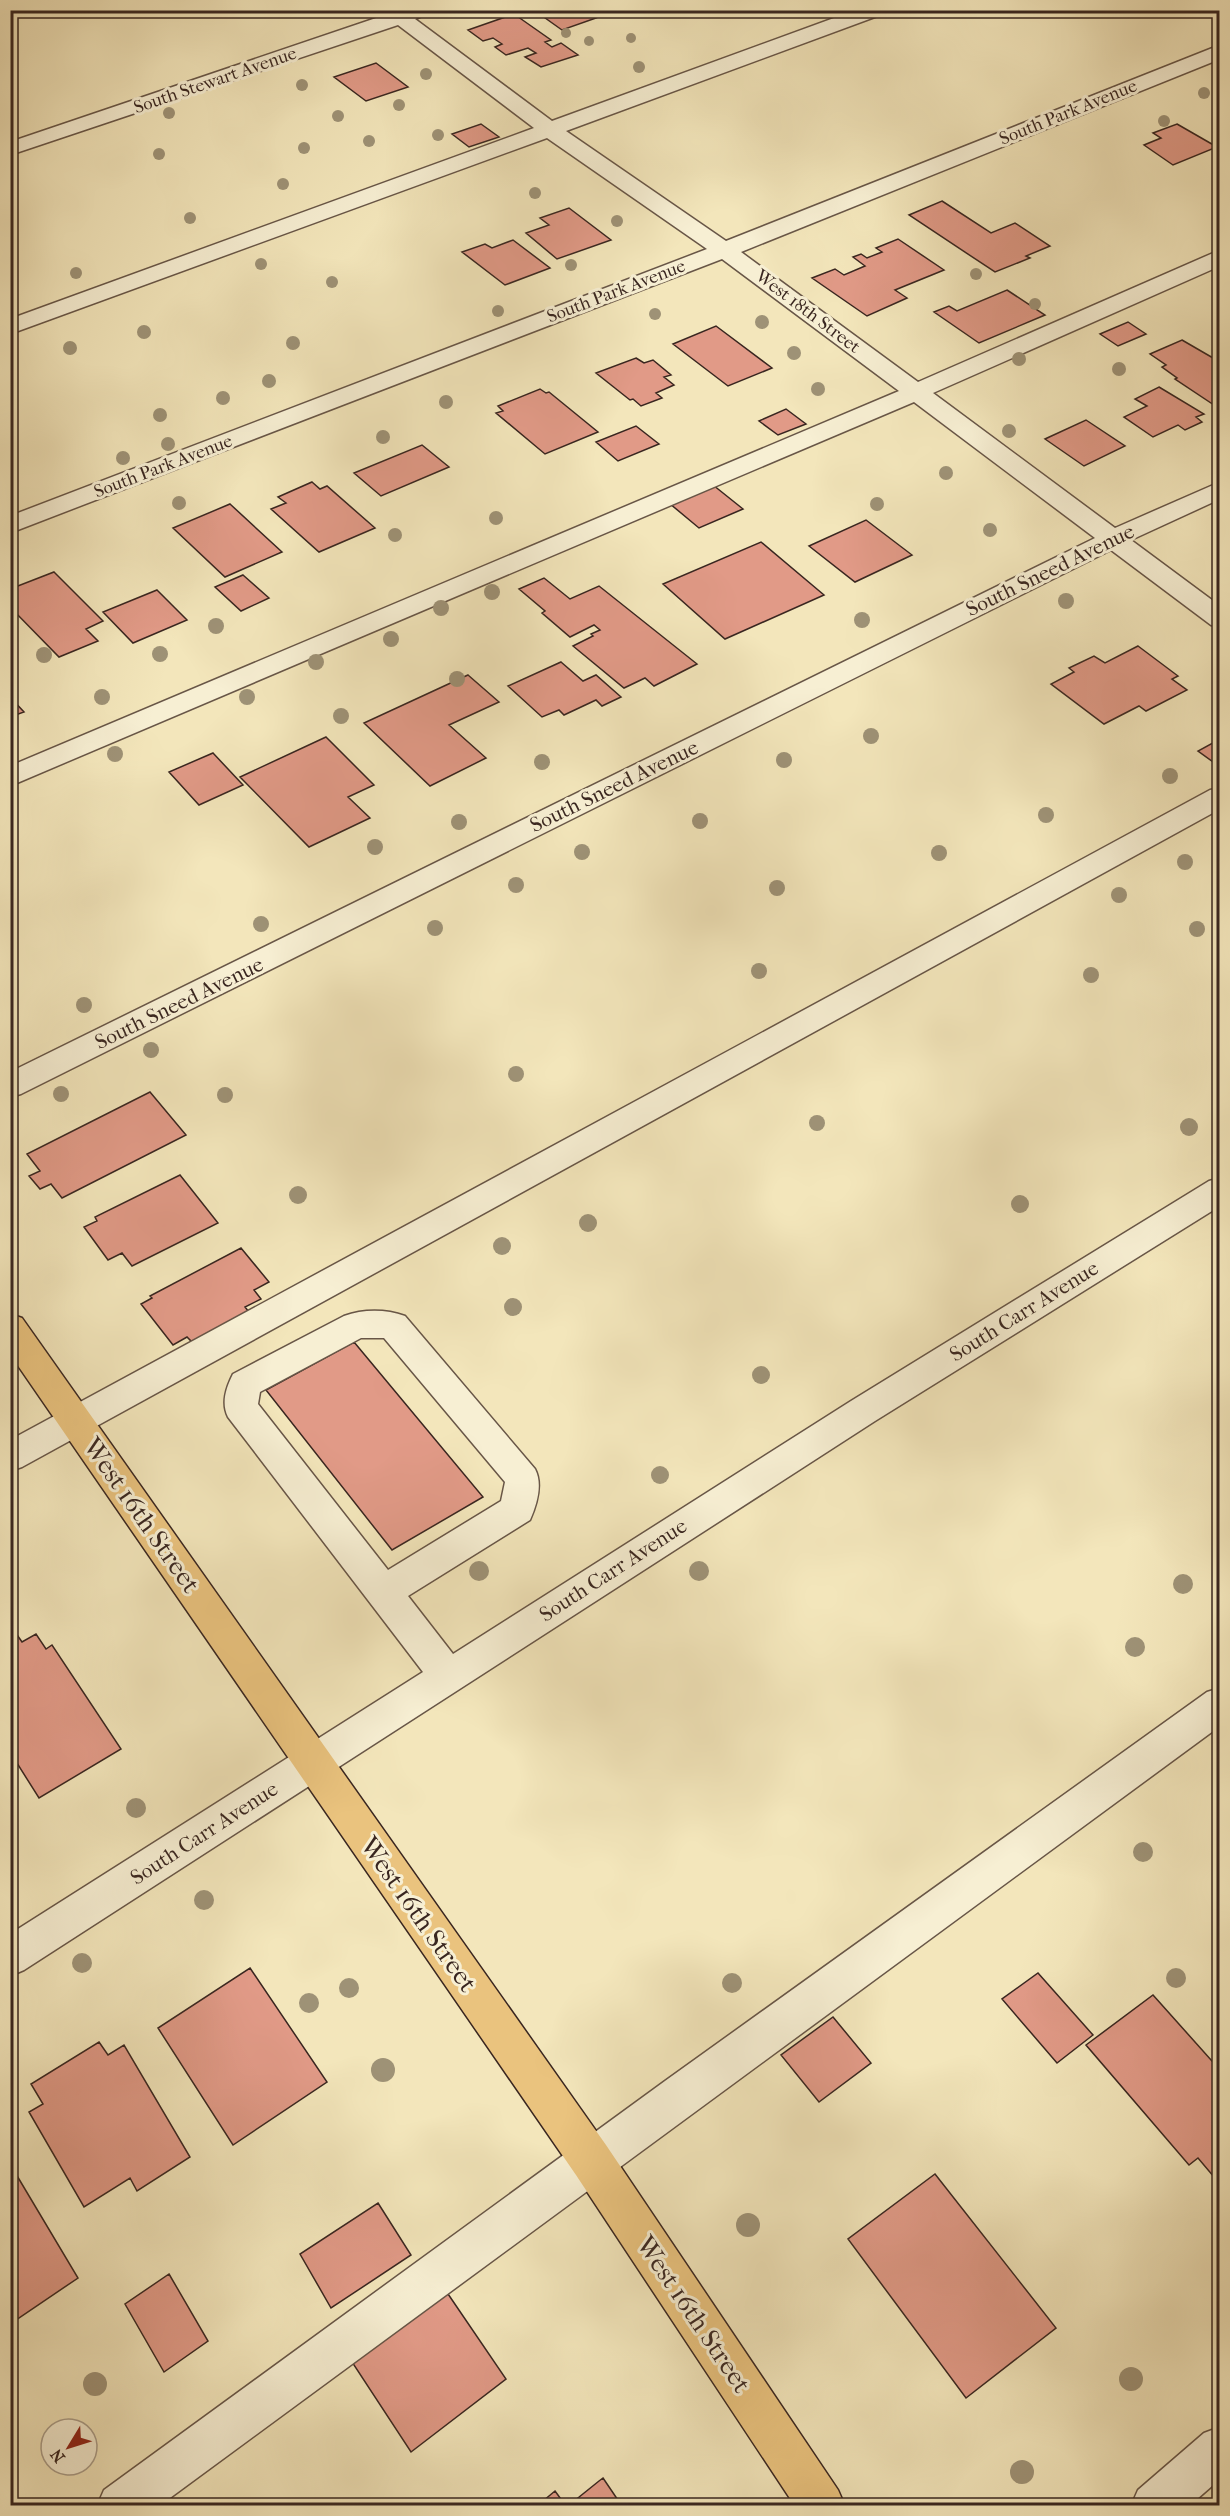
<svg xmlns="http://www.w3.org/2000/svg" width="1230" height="2516" font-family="'IM FELL French Canon',serif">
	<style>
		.building { fill: #e19a87; stroke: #392620; stroke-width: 1.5 }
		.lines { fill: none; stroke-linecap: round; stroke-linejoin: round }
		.minor-casing { stroke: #685647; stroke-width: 3 }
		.major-casing { stroke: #392620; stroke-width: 3 }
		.minor { fill: #f7efd3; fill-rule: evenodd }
		.major { fill: #eac37e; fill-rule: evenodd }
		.tree { fill: #9e9276 }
		.labels { text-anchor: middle; stroke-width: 6; stroke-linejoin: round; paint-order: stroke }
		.far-street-label { font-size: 18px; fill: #392620; stroke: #f7efd3 }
		.street-label { font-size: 21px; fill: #392620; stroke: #f7efd3 }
		.near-street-label { font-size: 26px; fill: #392620; stroke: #f7efd3 }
	</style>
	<rect width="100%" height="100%" fill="#f3e6bb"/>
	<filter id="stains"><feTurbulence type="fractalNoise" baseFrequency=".00333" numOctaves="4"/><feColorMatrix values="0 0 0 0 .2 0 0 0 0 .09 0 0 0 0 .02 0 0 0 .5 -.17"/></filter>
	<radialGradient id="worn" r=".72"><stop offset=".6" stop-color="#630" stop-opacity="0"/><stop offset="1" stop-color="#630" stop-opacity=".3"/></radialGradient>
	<path class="building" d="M534 10H585L596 18 562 30Z
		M514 14 551 40 545 42 552 47 561 43 578 55 541 67 525 57 536 53 528 48 506 55 495 47 502 44 493 38 483 41 468 30Z
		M376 63 408 87 366 101 334 77Z
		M481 124 499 137 469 147 452 134Z
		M1177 124 1217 147 1173 165 1144 145 1161 138 1153 133Z
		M942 201 991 233 1015 223 1050 246 1026 256 1030 258 995 272 909 215Z
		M569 208 611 240 557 259 526 233 549 225 540 218Z
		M898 239 944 270 895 290 907 298 867 316 812 278 835 269 844 275 865 266 853 257 861 254 867 258 882 252 876 248Z
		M513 240 550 268 505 285 462 252 485 244 492 248Z
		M1007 290 1045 315 979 343 934 312 949 306 957 311Z
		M1128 322 1146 334 1118 346 1100 334Z
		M716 326 772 368 728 386 673 344Z
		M1182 340 1220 362V406L1217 407 1175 379 1177 378 1162 367 1166 365 1150 354Z
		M636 358 644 363 653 360 671 375 664 377 674 385 656 393 662 398 641 406 633 399 630 400 596 373Z
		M1159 387 1204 414 1196 417 1202 422 1185 430 1178 425 1153 437 1124 417 1147 406 1135 399Z
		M540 389 546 393 549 392 598 432 545 454 496 413 503 411 498 406Z
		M786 409 806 424 778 435 759 421Z
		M1086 420 1125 446 1084 466 1045 439Z
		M636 426 659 444 618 461 596 442Z
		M422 445 449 467 381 496 354 473Z
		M312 482 320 489 327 486 375 528 319 552 271 509 286 503 278 497Z
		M713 485 743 509 699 528 669 503Z
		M230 504 282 552 225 577 173 528Z
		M866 520 912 555 855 582 809 546Z
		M761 542 824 595 725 639 663 584Z
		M54 572 103 621 86 629 98 641 59 657 10 607V589Z
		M243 575 269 598 241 611 215 587Z
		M544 578 570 599 599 586 697 664 654 686 645 678 624 688 573 646 593 636 591 634 600 630 594 625 570 637 542 613 545 611 519 589Z
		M157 590 187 620 133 643 103 612Z
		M1138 646 1178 676 1172 679 1187 690 1146 711 1139 706 1104 724 1051 684 1074 672 1069 668 1094 656 1105 663Z
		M561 662 583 681 596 675 621 697 602 706 596 700 564 715 559 710 542 717 508 686Z
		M468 675 499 702 449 725 486 758 430 786 364 723Z
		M10 697 24 712 10 717Z
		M326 737 374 785 348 797 370 818 309 847 240 777Z
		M1220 739V767L1198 751Z
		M213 753 243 785 199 805 169 772Z
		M150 1092 186 1135 62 1198 51 1184 40 1189 29 1176 40 1171 27 1154Z
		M180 1175 218 1223 132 1266 122 1253 108 1260 84 1227 97 1221 95 1217Z
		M241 1248 269 1282 254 1290 261 1299 245 1307 249 1312 192 1342 187 1337 173 1345 141 1304 152 1298 150 1296Z
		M354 1342 483 1497 392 1550 266 1390Z
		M13 1629 22 1642 36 1634 46 1649 52 1645 121 1749 39 1798 10 1752V1631Z
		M250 1968 327 2082 233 2145 158 2028Z
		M1038 1973 1093 2035 1057 2063 1002 1999Z
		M1153 1995 1220 2070V2172L1214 2177 1198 2158 1189 2165 1086 2045Z
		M833 2017 871 2063 819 2102 781 2055Z
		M99 2042 108 2055 124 2045 190 2157 137 2191 130 2178 84 2207 29 2112 43 2104 31 2084Z
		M10 2164 78 2278 10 2324Z
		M935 2174 1056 2328 966 2398 848 2239Z
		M378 2203 411 2255 331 2308 300 2254Z
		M169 2274 208 2341 164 2372 125 2304Z
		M446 2291 506 2379 411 2452 352 2362Z
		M603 2478 622 2506H568L599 2481Z
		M555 2491 566 2506H537Z"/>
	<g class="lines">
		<g class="minor-casing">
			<path id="minor" d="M381 10H424L422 16 415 19 552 121 856 10H886L883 14 566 131 726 241 1220 45V59L741 252 918 382 1220 250V266L933 393 1115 528 1220 482V499L1131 540 1220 606V627L1211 625 1111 550 21 1094 10 1097V1072L1095 538 914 402 10 786V766L899 391 722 259 10 533V516L707 249 547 138 10 334V319L534 128 398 25 10 155V142L385 15Z
				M1220 788V809L22 1467 10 1471V1440L1210 790Z
				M1220 1178V1206L875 1421 24 1970 10 1976V1934L423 1672 228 1417C221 1403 226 1388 233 1374L344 1316C363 1309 386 1309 405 1316L535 1469C543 1484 537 1504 530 1520L408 1596 453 1654 851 1401 1209 1181ZM361 1338H384L505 1482 501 1501 388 1570 258 1404 260 1392Z
				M1220 1688V1726L159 2506H97L104 2490 665 2081 1207 1692Z
				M1220 2427V2479L1189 2506H1131L1138 2490 1204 2433Z"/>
		</g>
		<g class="major-casing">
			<path id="major" d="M10 1314 22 1318 606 2145 838 2490 845 2506H795L576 2175 10 1354Z"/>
		</g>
		<use href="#minor" class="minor"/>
		<use href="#major" class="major"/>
	</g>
	<g class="tree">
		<circle cx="566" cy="33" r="5"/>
		<circle cx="631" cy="38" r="5"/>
		<circle cx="589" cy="41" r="5"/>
		<circle cx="639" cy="67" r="6"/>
		<circle cx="426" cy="74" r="6"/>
		<circle cx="302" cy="85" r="6"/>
		<circle cx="1204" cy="93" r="6"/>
		<circle cx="399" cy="105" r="6"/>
		<circle cx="169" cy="113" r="6"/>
		<circle cx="338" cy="116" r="6"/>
		<circle cx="1164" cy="121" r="6"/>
		<circle cx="438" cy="135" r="6"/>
		<circle cx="369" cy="141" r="6"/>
		<circle cx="304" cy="148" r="6"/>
		<circle cx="159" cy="154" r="6"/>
		<circle cx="283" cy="184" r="6"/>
		<circle cx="535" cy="193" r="6"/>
		<circle cx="190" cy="218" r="6"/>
		<circle cx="617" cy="221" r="6"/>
		<circle cx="261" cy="264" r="6"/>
		<circle cx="571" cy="265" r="6"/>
		<circle cx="76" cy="273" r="6"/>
		<circle cx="976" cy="274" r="6"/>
		<circle cx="332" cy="282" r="6"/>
		<circle cx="1035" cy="304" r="6"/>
		<circle cx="498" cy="311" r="6"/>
		<circle cx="655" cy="314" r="6"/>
		<circle cx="762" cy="322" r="7"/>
		<circle cx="144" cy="332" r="7"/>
		<circle cx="293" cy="343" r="7"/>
		<circle cx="70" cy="348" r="7"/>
		<circle cx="794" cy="353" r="7"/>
		<circle cx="1019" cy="359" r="7"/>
		<circle cx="1119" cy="369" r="7"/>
		<circle cx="269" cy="381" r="7"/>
		<circle cx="818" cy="389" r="7"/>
		<circle cx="223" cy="398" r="7"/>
		<circle cx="446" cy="402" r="7"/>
		<circle cx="160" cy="415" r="7"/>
		<circle cx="1009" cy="431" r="7"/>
		<circle cx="383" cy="437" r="7"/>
		<circle cx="168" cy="444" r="7"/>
		<circle cx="123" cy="458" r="7"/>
		<circle cx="946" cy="473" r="7"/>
		<circle cx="179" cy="503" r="7"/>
		<circle cx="877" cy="504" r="7"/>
		<circle cx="496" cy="518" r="7"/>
		<circle cx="990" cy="530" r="7"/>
		<circle cx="395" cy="535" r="7"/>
		<circle cx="492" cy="592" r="8"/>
		<circle cx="1066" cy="601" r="8"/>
		<circle cx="441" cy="608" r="8"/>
		<circle cx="862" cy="620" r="8"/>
		<circle cx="216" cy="626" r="8"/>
		<circle cx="391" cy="639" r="8"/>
		<circle cx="160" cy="654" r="8"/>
		<circle cx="44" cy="655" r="8"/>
		<circle cx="316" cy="662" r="8"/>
		<circle cx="457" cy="679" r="8"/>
		<circle cx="102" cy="697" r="8"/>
		<circle cx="247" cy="697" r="8"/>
		<circle cx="341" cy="716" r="8"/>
		<circle cx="871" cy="736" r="8"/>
		<circle cx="115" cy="754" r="8"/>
		<circle cx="784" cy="760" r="8"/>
		<circle cx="542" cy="762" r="8"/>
		<circle cx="1170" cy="776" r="8"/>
		<circle cx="1046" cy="815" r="8"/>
		<circle cx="700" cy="821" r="8"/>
		<circle cx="459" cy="822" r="8"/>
		<circle cx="375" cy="847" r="8"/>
		<circle cx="582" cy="852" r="8"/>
		<circle cx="939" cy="853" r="8"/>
		<circle cx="1185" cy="862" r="8"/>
		<circle cx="516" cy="885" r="8"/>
		<circle cx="777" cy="888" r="8"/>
		<circle cx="1119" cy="895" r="8"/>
		<circle cx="261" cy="924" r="8"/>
		<circle cx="435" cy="928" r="8"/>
		<circle cx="1197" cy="929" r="8"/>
		<circle cx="759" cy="971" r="8"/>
		<circle cx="1091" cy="975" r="8"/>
		<circle cx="84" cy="1005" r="8"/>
		<circle cx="151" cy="1050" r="8"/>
		<circle cx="516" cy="1074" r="8"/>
		<circle cx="61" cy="1094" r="8"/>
		<circle cx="225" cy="1095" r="8"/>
		<circle cx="817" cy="1123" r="8"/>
		<circle cx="1189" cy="1127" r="9"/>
		<circle cx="298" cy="1195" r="9"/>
		<circle cx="1020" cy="1204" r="9"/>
		<circle cx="588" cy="1223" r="9"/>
		<circle cx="502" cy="1246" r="9"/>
		<circle cx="513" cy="1307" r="9"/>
		<circle cx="761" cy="1375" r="9"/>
		<circle cx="660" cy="1475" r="9"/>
		<circle cx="479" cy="1571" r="10"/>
		<circle cx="699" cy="1571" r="10"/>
		<circle cx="1183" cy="1584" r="10"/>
		<circle cx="1135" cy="1647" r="10"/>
		<circle cx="136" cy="1808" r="10"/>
		<circle cx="1143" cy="1852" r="10"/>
		<circle cx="204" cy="1900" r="10"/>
		<circle cx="82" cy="1963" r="10"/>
		<circle cx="1176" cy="1978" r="10"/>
		<circle cx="732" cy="1983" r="10"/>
		<circle cx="349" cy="1988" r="10"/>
		<circle cx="309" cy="2003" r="10"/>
		<circle cx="383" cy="2070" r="12"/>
		<circle cx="748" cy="2225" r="12"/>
		<circle cx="1131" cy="2379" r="12"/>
		<circle cx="95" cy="2384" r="12"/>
		<circle cx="1022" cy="2472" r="12"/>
	</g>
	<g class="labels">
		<g class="far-street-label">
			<text transform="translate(215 80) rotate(-19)" y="6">South Stewart Avenue</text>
			<text transform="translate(1068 112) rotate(-22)" y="6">South Park Avenue</text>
			<text transform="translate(616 291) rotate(-21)" y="6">South Park Avenue</text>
			<text transform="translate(808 311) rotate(37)" y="6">West 18th Street</text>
			<text transform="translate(163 466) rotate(-21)" y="6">South Park Avenue</text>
		</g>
		<g class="street-label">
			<text transform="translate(1050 570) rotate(-26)" y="7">South Sneed Avenue</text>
			<text transform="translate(614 786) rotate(-26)" y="7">South Sneed Avenue</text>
			<text transform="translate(179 1003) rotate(-26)" y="7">South Sneed Avenue</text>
			<text transform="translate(1024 1311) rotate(-32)" y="7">South Carr Avenue</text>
			<text transform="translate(613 1570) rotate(-33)" y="7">South Carr Avenue</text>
			<text transform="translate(204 1833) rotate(-33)" y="7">South Carr Avenue</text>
		</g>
		<g class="near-street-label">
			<text transform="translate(142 1515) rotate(55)" y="9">West 16th Street</text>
			<text transform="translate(419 1914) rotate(55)" y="9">West 16th Street</text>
			<text transform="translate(694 2314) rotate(56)" y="9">West 16th Street</text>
		</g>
	</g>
	<rect width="1230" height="2516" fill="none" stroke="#f3e6bb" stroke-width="36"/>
	<rect x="12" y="12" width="1206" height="2492" fill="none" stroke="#392620" stroke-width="3"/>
	<rect x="18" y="18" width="1194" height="2480" fill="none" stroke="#392620" stroke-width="1.5"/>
	<g transform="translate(69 2447) rotate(232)"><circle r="28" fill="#f7efd3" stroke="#ab9f8b" stroke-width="1.5"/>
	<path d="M0-4.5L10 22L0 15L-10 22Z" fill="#8f2418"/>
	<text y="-9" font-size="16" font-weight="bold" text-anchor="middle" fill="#392620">N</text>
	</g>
	<rect width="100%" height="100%" filter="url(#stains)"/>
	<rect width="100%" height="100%" fill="url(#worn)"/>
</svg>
